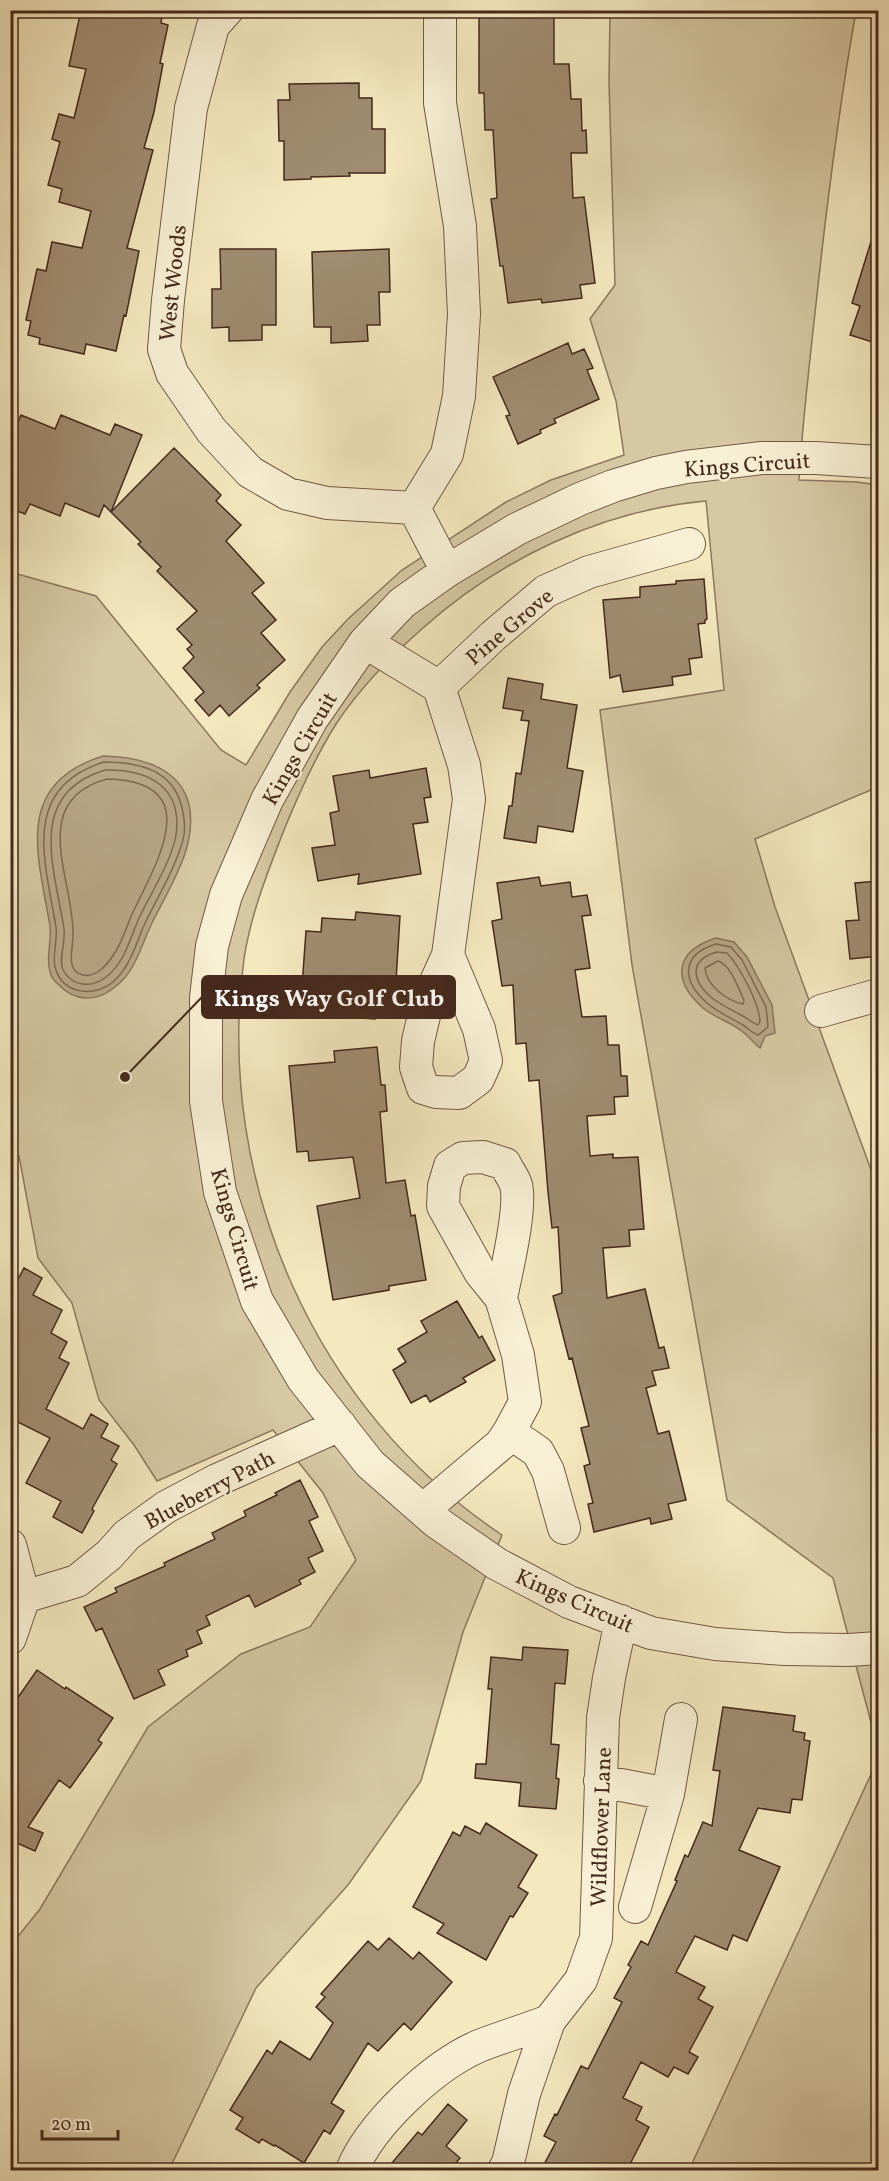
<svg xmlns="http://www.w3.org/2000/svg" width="889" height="2181" font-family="Vollkorn,serif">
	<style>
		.green { fill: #d6c8a3; stroke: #8e7860; stroke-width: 1.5 }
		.water { fill: #b9a788; stroke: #8b755d; stroke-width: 1.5 }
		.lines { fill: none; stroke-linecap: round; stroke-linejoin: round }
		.shore { stroke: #806852; stroke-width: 1.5 }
		.building { fill: #a08c71; stroke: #46291d; stroke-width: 1.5 }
		.minor-casing { stroke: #725946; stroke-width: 34 }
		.minor { stroke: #f8f0d5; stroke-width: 32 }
		.labels { text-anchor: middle; stroke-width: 4.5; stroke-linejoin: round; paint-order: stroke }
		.street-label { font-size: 22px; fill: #46291d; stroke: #f8f0d5 }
		.leader { fill: none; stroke: #46291d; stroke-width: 2 }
		.callout-dot { fill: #46291d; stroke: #f8f0d5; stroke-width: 2 }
		.callout { fill: #46291d; stroke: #46291d; stroke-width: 2 }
		.callout-label { font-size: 24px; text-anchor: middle; font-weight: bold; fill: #fff }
	</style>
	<rect width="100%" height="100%" fill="#f4e8bf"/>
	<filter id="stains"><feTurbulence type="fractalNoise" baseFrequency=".00333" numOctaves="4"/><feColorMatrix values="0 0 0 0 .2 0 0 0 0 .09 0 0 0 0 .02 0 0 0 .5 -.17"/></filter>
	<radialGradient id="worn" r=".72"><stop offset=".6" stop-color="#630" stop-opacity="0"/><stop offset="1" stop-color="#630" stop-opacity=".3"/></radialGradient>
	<path class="green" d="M610 11H856C840 102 828 194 818 286 811 350 803 415 799 480L857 482 878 485V787L755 839 775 907 878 1189V1749L833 1578 727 1500 632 965 600 710 724 690 706 501C602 510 500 559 423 628 391 656 360 688 336 724 316 756 296 800 282 835 267 874 250 917 244 959 214 1182 315 1410 502 1535L463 1632 421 1781 348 1885 256 1988 169 2170H11V1945L40 1909 148 1727 241 1654 310 1627 356 1560 323 1493 273 1430 157 1481 134 1445 99 1400 72 1303 38 1258 19 1156 10 1154V572L96 596 221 750 246 765 290 692 322 647 348 619 402 570 506 502 551 480 624 455 616 401 590 319 615 285 609 82Z
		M878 1759V2170H689Z"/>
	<path class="water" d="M103 756C155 757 200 777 189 838 185 863 164 899 153 921 141 944 137 970 115 987 97 1002 75 1002 59 985 56 982 52 979 51 975 45 959 52 943 50 926 38 855 13 784 103 756Z
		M716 938 734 942 747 957 772 1005 775 1033 765 1036 760 1048C754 1043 749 1037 743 1032 731 1022 715 1018 703 1008 671 980 675 951 716 938Z"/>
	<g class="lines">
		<path class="shore" d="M104 762C137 762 171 769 181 804 184 815 186 829 183 840 175 868 160 893 147 919 136 941 132 965 113 982 93 998 62 994 55 967 52 954 58 940 56 927 45 861 20 788 104 762Z
			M105 770C147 769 183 786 176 835 172 859 152 892 141 914 130 936 126 962 106 977 92 988 72 987 63 970 58 959 66 942 64 929 55 869 25 794 105 770Z
			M107 779C203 781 161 855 135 908 127 923 123 943 112 957 106 966 95 978 83 975 65 971 73 949 73 936 75 882 26 801 107 779Z
			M716 944 731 947 742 960 766 1007 768 1027 758 1035C752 1033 748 1028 743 1025 731 1018 717 1012 707 1003 681 980 681 955 716 944Z
			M717 952 727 953C740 967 759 1003 760 1021L758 1025C752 1023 747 1018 741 1015 732 1010 721 1005 712 998 692 981 688 960 717 952Z
			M718 961C731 965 738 988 744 1000L743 1004C727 1001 706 985 705 968Z"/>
	</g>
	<path class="building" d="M81 10H163L161 23 168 25 160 63 163 64 154 112 144 148 153 150 127 248 139 251 126 316 124 315 116 351 86 344 84 354 39 344 40 338 28 335 31 321 26 320 37 269 46 271 52 242 82 248 91 211 59 202 62 189 48 185 60 142 52 139 59 114 74 118 86 69 69 66Z
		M518 10H554V64H569L571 99H581L582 131 586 130 587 153H571L573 198 584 197 595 283 580 285 582 298 542 303 541 299 508 303 503 266H500L491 199 497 198 493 130H485L484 93H479V13H518Z
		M359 83V98H372V129H385V173H349L350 176 311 177V179L284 180V141H279L278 100H290L289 84Z
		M874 232 879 233V344L850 335 860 306 852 303Z
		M220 249H276V325H262V340L229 341V327L212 328V289H221Z
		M389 249 390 292H379L380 325H367L368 341 331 343V327H314L312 252Z
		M568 343 572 354 584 349 593 368 587 370 599 399 554 419 556 423 540 430 541 433 518 444 506 416 510 415 493 377Z
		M21 415 55 429 61 415 110 435 115 424 142 435 111 512 104 505 99 517 65 503 60 516 30 504 25 514 10 508V440Z
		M174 448 221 495 216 501 241 525 226 541 264 583 252 593 276 620 261 633 285 660 257 685 260 688 229 716 220 705 209 716 195 700 204 692 183 668 194 657 187 649 192 645 177 629 197 611 157 571 161 567 138 544 141 542 111 512Z
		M704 579 707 619 705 620V623L698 624 702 657 689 659 691 674 672 677 673 685 623 692 620 675 610 678 603 600 640 597V587L676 584V581Z
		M508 678 543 684 541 699 577 705 567 768 583 771 573 832 538 826 536 843 504 838 509 806H512L516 773 521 774 529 721 521 720 523 711 503 708Z
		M426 768 431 797 424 798 428 822 413 824 421 874 358 884 359 874 318 881 312 848 335 845 330 813 339 811 333 776 369 770 370 778Z
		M539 877 541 886 570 882 572 897 587 895 591 915 582 916 590 968 575 970 582 1017 606 1016 608 1045H619L621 1076H627L628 1096 614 1097 615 1114 587 1116 590 1156 613 1154V1158L638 1157 644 1229 629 1230 630 1246 603 1248 607 1298 645 1289 659 1348 664 1347 669 1368 652 1371 656 1385 646 1388 658 1434 669 1431 686 1500 668 1504 672 1519 651 1524 650 1518 594 1532 588 1504 593 1503 584 1466 590 1464 581 1428 589 1426 572 1358 569 1359 553 1296 562 1293 558 1227 552 1228 548 1192 539 1080 529 1081 526 1043 516 1044 513 985 502 986 492 921 502 919 497 883Z
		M879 881V929H876L879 956 850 959 846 921 859 920 855 883Z
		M356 912 400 916 396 981 386 980 383 1018 375 1017V1019L300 1014 306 931 321 932 322 918 355 920Z
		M377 1047 381 1085H385L387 1111 380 1112 386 1183 405 1180 411 1216 415 1215 426 1280 389 1286V1290L333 1300 317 1206 360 1198 353 1157 309 1161 308 1151 297 1152 289 1066 335 1062 334 1051Z
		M24 1268 42 1278 33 1295 62 1310 51 1333 67 1342 59 1358 69 1363 46 1409 83 1429 91 1414 108 1424 101 1437 119 1446 111 1460 117 1464 92 1509 94 1511 82 1533 53 1517 61 1501 26 1483 50 1438 10 1418V1280L16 1283Z
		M457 1301 479 1338 482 1336 495 1360 463 1378 466 1382 430 1402 426 1395 411 1403 393 1370 406 1362 398 1349 427 1332 421 1321Z
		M300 1480 318 1517 309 1521 323 1551 308 1558 315 1572 299 1580 301 1584 255 1607 249 1595 206 1616 210 1625 197 1631 202 1643 186 1650 188 1656 158 1670 165 1685 134 1699 102 1628 96 1631 84 1607 117 1592 115 1588 165 1566 164 1563 215 1539 212 1533 246 1516 244 1511 277 1495 275 1493Z
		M523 1647 568 1650 565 1684 555 1683 551 1744 559 1745 556 1778 559 1779 556 1809 519 1806 521 1783 475 1778 476 1764H486L492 1689H488L491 1657 522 1660Z
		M37 1670 65 1689 66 1687 113 1718 98 1740 102 1743 70 1788 59 1780 28 1827 43 1833 35 1851 17 1843 10 1852V1709Z
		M723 1707 795 1716 793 1731 805 1733 804 1740 810 1741 802 1800 792 1799 790 1813 758 1808 739 1850 780 1867 747 1941 733 1935 727 1950 695 1936 676 1972 705 1987 698 1999 713 2007 689 2052 698 2057 688 2074 674 2067 668 2077 641 2062 623 2098 642 2107 636 2120 649 2127 627 2170H541L556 2142 544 2136 555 2114 557 2115 581 2066 588 2069 622 2002 614 1998 631 1967 628 1965 641 1941 648 1945 677 1881 675 1880 685 1855 688 1857 703 1822 712 1826 720 1771 713 1770Z
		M486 1823 537 1855 518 1887 528 1893 513 1917 510 1916 486 1960 437 1933 444 1924 413 1907 453 1832 460 1836 465 1826 480 1834Z
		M389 1938 413 1959 419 1952 452 1982 411 2030 404 2023 378 2051 368 2043 331 2103 344 2111 330 2134 324 2130 304 2163 275 2145 274 2146 262 2139 259 2143 236 2129 243 2118 230 2110 267 2050 272 2054 280 2041 310 2060 333 2023 316 2007 325 1997 321 1994 368 1941 378 1950Z
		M448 2104 467 2120 446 2146 460 2158 450 2170H386L418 2132 422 2135Z"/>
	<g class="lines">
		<g class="minor-casing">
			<path id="minor" d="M227 10 213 26 191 108 168 300 164 349 172 373 211 430 250 472 288 494 327 503 414 508
				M440 10V103L460 226 464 314 459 396 447 454 414 508 447 571
				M878 462 816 458H762L686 467 656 473 613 486 580 499 517 529 447 571 402 603 365 642 312 719 267 800 226 895 212 946 206 998V1101L220 1192 257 1301 303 1379 370 1464 435 1521 497 1564 569 1602 651 1633 715 1644 785 1649 849 1650 878 1648
				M365 642 439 687 464 765 469 799 448 955 428 999 418 1041 416 1067 423 1088 436 1092 459 1093 478 1079 486 1061 479 1029 448 955
				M439 687 493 636 546 591 589 572 689 544
				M821 1011 878 995
				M509 1432 538 1452 548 1471 564 1528
				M423 1510 501 1444 509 1432 525 1402 518 1355 501 1298 480 1272 443 1206 444 1186 450 1166 463 1158 483 1157 505 1164C508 1171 514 1178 516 1185 522 1208 506 1273 501 1298
				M10 1545 24 1597 10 1638
				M24 1597 77 1581 109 1555 127 1535 166 1507 217 1480 340 1425
				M600 1781 668 1794 635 1907
				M668 1794 681 1719
				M352 2170C371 2124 433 2066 479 2046 502 2037 526 2030 549 2021
				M504 2170 508 2163 524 2094 549 2021 581 1980 596 1938 603 1718 609 1678 621 1621"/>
		</g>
		<use href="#minor" class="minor"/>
	</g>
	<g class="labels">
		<g class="street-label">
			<text transform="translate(172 283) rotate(-84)" y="8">West Woods</text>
			<text transform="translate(747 464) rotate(-4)" y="8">Kings Circuit</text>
			<text transform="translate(509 626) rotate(-40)" y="8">Pine Grove</text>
			<text transform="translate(299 748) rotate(-60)" y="8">Kings Circuit</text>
			<text transform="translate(236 1229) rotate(74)" y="8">Kings Circuit</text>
			<text transform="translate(209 1489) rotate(-28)" y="8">Blueberry Path</text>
			<text transform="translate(575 1600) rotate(24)" y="8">Kings Circuit</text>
			<text transform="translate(600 1827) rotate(-88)" y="8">Wildflower Lane</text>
		</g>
	</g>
	<path class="leader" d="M125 1077L202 997"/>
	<circle class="callout-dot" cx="125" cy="1077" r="6"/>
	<rect class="callout" x="202" y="976" width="253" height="42" rx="6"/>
	<g class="callout-label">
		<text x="329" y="1006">Kings Way Golf Club</text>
	</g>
	<rect width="889" height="2181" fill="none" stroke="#f4e8bf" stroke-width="36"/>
	<rect x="12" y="12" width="865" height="2157" fill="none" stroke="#46291d" stroke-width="3"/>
	<rect x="18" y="18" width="853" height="2145" fill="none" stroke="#46291d" stroke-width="1.5"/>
	<path d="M42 2130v9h76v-9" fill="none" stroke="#46291d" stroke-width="3"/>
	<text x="51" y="2130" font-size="18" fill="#46291d" stroke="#f8f0d5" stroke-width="4.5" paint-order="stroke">20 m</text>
	<rect width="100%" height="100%" filter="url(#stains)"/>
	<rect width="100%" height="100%" fill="url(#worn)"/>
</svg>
